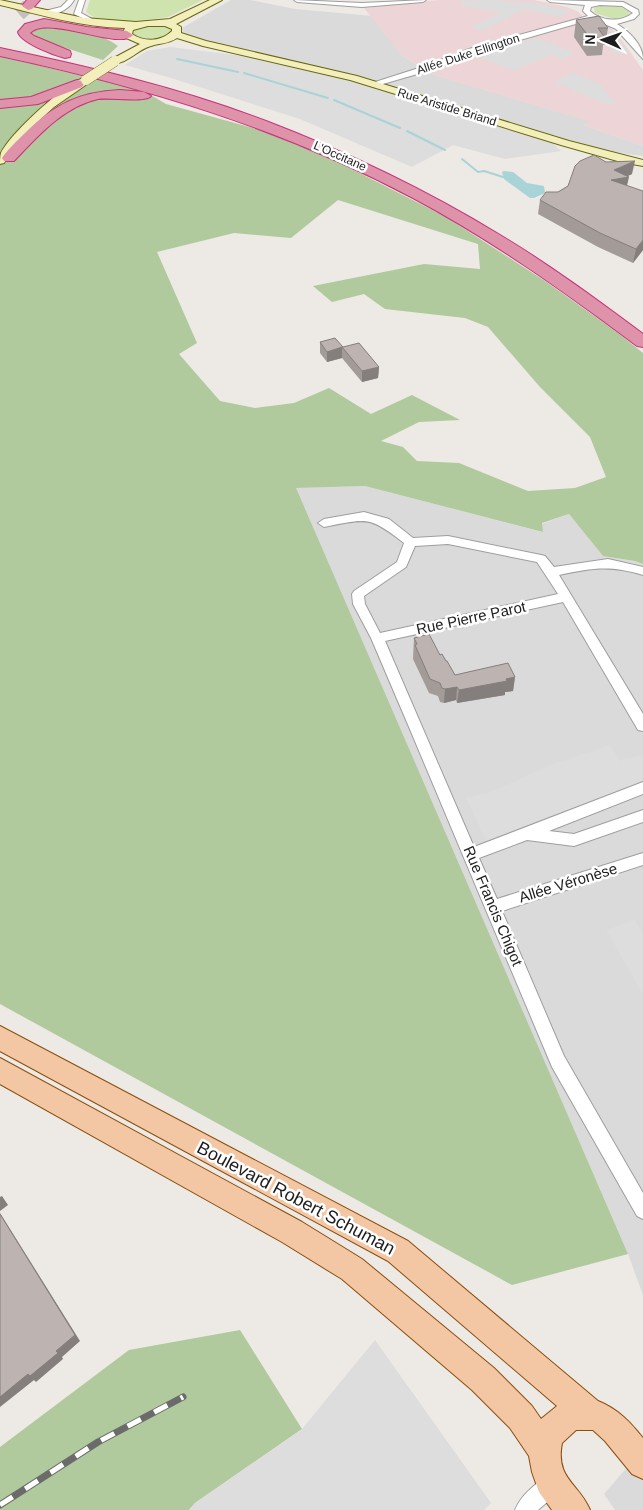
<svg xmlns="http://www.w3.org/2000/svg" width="643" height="1510" font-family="Helvetica,sans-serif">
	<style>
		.residential { fill: #dbdada }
		.commercial { fill: #edd5d7 }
		.grass { fill: #cfe3ae }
		.forest { fill: #b0c99d; fill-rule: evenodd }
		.parking { fill: #ddd }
		.water { fill: #a8d3d7 }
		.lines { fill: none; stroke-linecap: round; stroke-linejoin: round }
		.stream { stroke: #a8d3d7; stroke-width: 2 }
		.highway-tunnel { stroke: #c3c0bc; stroke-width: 14; stroke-dasharray: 14 7; stroke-linecap: butt }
		.street-casing { stroke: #9e9e9e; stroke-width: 2 }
		.secondary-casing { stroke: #6a670f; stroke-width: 2 }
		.primary-casing { stroke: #894f0e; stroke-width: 2 }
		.highway-casing { stroke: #c8347b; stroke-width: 2 }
		.street { fill: #fff; fill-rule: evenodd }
		.secondary { fill: #f3efbc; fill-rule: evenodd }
		.primary { fill: #f3c6a4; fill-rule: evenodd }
		.highway { fill: #de93ab; fill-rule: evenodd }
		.rail-casing { stroke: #6b6b6b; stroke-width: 7 }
		.rail { stroke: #fff; stroke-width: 5; stroke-dasharray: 15; stroke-linecap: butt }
		.secondary-bridge-casing { stroke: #6a670f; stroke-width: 11; stroke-linecap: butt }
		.secondary-bridge { stroke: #f3efbc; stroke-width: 10 }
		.wall { fill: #a39b98 }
		.shaded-wall { fill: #847e7c }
		.building { fill: #bdb4b1; stroke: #847e7c }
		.labels { text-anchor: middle; stroke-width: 5; stroke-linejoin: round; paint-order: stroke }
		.far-street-label { font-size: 12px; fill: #1d1d1d; stroke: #fff }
		.street-label { font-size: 15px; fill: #1d1d1d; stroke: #fff }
		.near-street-label { font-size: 18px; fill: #1d1d1d; stroke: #fff }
	</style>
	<rect width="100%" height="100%" fill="#ede9e4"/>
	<path class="residential" d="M231 0H250L295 9 373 16 401 54 428 73 593 122 583 125 643 146V156L613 152 562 139 363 77 184 37 182 28Z
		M365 486 542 532V524L569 514 603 556 635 561 643 564V1295L628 1254 295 488Z
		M643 1449V1510H615L604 1494Z"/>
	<path class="commercial" d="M439 0H534L567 7 577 11 585 18 608 25 620 38 643 70V146L582 125 591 122 428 73 401 54 364 8Z"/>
	<path class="grass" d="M90 0H203L168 17 128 23 95 18 86 12Z
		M603 4 618 5 630 12 629 15 614 19 595 13 594 8Z
		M155 24 169 26 172 33C158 43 146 40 130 35L133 28Z"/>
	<path class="forest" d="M49 25C71 30 100 32 118 46L103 60 32 37 29 32 33 28Z
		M0 56 144 91 166 104 253 128 326 156 446 217 545 281 618 333 643 353V564L635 561 603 556 569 514 542 523 543 532 365 486 296 488 628 1254 512 1285 0 1004ZM338 200 478 244 480 269 424 264 313 286 332 302 364 294 385 309 465 318 488 327 540 387 590 437 606 477 575 488 528 491 459 463 417 461 403 447 381 441 419 422 460 420 412 395 371 414 329 388 294 403 255 408 220 401 179 354 197 343 157 252 234 233 291 238Z
		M240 1330 302 1429 195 1503 189 1510H0V1447L129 1350Z"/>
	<path class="parking" d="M493 0 524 3 531 2 571 11 560 17 525 9 482 31 471 27 501 12 463 6 460 1Z
		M608 28 614 34 629 53 614 54 598 32Z
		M538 38 572 52V55L562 59 551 55 513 71 478 56 519 42Z
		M170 47 251 57 361 83 549 140 561 151 505 159 453 145 412 167 300 119 171 78 125 65 147 51Z
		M574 73 600 84 617 105 601 102 553 82Z
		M610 745 619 761 641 755 643 758V782L486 841 466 798 493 791 550 765Z
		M635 920 643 934V994L606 930Z
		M375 1340 491 1503 484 1510H189L195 1503 302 1429Z"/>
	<path class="water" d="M504 171 513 172 527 183 544 186 545 193 534 198H530L504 179 502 172Z"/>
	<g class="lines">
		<path class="stream" d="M177 59 238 72
			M244 73 328 98
			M334 100 400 128
			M407 131 445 150
			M462 159 478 172 484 171 503 177"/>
		<path class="highway-tunnel" d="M19 14 28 6"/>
		<g class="street-casing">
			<path id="street" d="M68 0H74C68 11 52 18 41 12L61 7Z
				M79 0H85L81 13 92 19V21H88L74 14Z
				M294 0 362 3 426 0 423 2 362 7 297 2Z
				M547 0 623 2 638 10 639 14 634 19 617 24C629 31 643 45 643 59L616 29 593 19 478 52 431 70 376 86 369 84 425 66 472 48 588 16 583 11 585 5 550 2ZM600 5 622 6 633 13C620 23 601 21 590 11L591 7Z
				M364 512 389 519 413 538 448 536 541 555 545 556 554 567 608 559 643 567V575C609 565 593 568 559 575L643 714V731L638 730 563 602 385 641 474 847 643 782V794L549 831 574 834 643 810V822L574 846 527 840 479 858 497 899 643 853V865L502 911 564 1056 643 1193V1219L637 1216 552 1067 409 727 371 638 353 604 352 594 354 591 397 562 404 543C368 515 367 519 324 527L318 523 324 519ZM448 544 537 562 558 594 380 633 365 604 364 596 406 567 415 546Z
				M552 1475 559 1478 562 1485 559 1492 538 1510H515C521 1495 537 1481 552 1475Z"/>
		</g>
		<g class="secondary-casing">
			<path id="secondary" d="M0 0 84 18 136 22 170 19 210 0H222L176 24 181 27V33L206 41 357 76 569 141 643 160V166L621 162 561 145 350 80 203 46 177 38C168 44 160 43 151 46 138 49 125 66 112 63V59L140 44 124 37 122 35 125 28C82 27 41 15 0 5ZM148 26H165L172 29V31C161 42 144 42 132 34L133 30Z
				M86 77 90 78V82L54 107 34 125 4 163 0 164C0 161 0 156 1 153 11 133 65 83 86 77Z"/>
		</g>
		<g class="primary-casing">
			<path id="primary" d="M0 1026 408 1241 598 1401C618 1409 630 1422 643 1438V1479L632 1474 605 1441 593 1430H576L562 1443C555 1479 579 1483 590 1510H552L539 1492 532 1472 529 1456 510 1428 472 1390 342 1279 282 1242 0 1084V1058L302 1222 362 1259 494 1368 532 1406 541 1419 557 1406 388 1261 0 1051Z"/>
		</g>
		<g class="highway-casing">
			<path id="highway" d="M27 0H40L32 9 28 10 22 6Z
				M44 19 87 27 127 31 133 35C119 51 48 14 30 33L34 36 70 51 71 54 70 57 65 58C54 55 21 43 18 32L25 24Z
				M0 48C90 67 180 88 266 121 347 152 426 190 500 235 550 265 596 299 643 334V347L637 346C565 292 492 240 413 198 281 128 145 87 0 56Z
				M77 80 82 81 84 84 82 87 38 104 0 108V100L31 97Z
				M120 90 144 92 151 96C145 103 110 97 98 99 63 107 38 136 14 161H4L2 158C8 149 17 141 25 133 55 104 79 92 120 90Z"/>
		</g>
		<use href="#street" class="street"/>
		<use href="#secondary" class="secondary"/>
		<use href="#primary" class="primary"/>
		<use href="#highway" class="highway"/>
		<g class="rail-casing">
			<path id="rail" d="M0 1505 98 1442 183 1397"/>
		</g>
		<use href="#rail" class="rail"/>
		<g class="secondary-bridge-casing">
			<path id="secondary-bridge" d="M86 80 115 61"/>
		</g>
		<use href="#secondary-bridge" class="secondary-bridge"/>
	</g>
	<path class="wall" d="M576 20 608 28 605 45H603L602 55 587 56 574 37Z
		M606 162 632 174 627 176V186L643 250 633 263 598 247 538 214 540 200 558 192Z
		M320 342 343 347 379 367 378 378 362 382 342 358 327 362 320 353Z
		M414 638 440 655 446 661 455 675 515 677 513 691 505 692V695L457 703 456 700 444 703 440 702 438 696 429 693 413 659Z"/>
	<path class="shaded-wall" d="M635 161 632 174 624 178 629 177 626 190 609 194 614 170Z
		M643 240V250L633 263 636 249Z
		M342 347V358L327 362V352Z
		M379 367 378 378 362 382V371Z
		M515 677 513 691 505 692V695L457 703 459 690Z
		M457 687 456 700 444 703 445 689Z
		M2 1196 8 1205 0 1211V1197Z
		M0 1213 80 1341 62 1357 63 1359 36 1382 34 1380 0 1407Z"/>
	<path class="building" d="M599 16 608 28H598L605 38H590L576 20Z
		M594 155 606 162 635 161 614 170 629 177 611 180 643 191V240L636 249 600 233 540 200 546 192H558L568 186 575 166 580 161Z
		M335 338 343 347 359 343 379 367 362 371 342 347 327 352 320 342Z
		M429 634 440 655 442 654 446 661H447L455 675 508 663 515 677 506 679 507 681 459 690 457 687 445 689 442 688 440 683 430 679 415 645 417 644 414 638Z
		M0 1214 75 1335 56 1351 58 1353 30 1376 28 1374 0 1397Z"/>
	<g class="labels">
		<g class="far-street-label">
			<text transform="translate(468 54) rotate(-18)" y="4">Allée Duke Ellington</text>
			<text transform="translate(447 107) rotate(17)" y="4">Rue Aristide Briand</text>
			<text transform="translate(340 156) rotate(24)" y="4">L'Occitane</text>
		</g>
		<g class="street-label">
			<text transform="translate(471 618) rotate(-12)" y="5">Rue Pierre Parot</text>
			<text transform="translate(568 883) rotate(-17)" y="5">Allée Véronèse</text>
			<text transform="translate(493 906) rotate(67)" y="5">Rue Francis Chigot</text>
		</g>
		<g class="near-street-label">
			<text transform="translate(296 1198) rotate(28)" y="6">Boulevard Robert Schuman</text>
		</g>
	</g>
	<g transform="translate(603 40) rotate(272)" stroke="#ffffff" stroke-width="4" paint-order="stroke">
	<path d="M0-4L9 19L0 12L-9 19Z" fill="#1d1d1d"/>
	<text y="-8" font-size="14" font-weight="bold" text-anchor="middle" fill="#1d1d1d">N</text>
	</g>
</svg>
